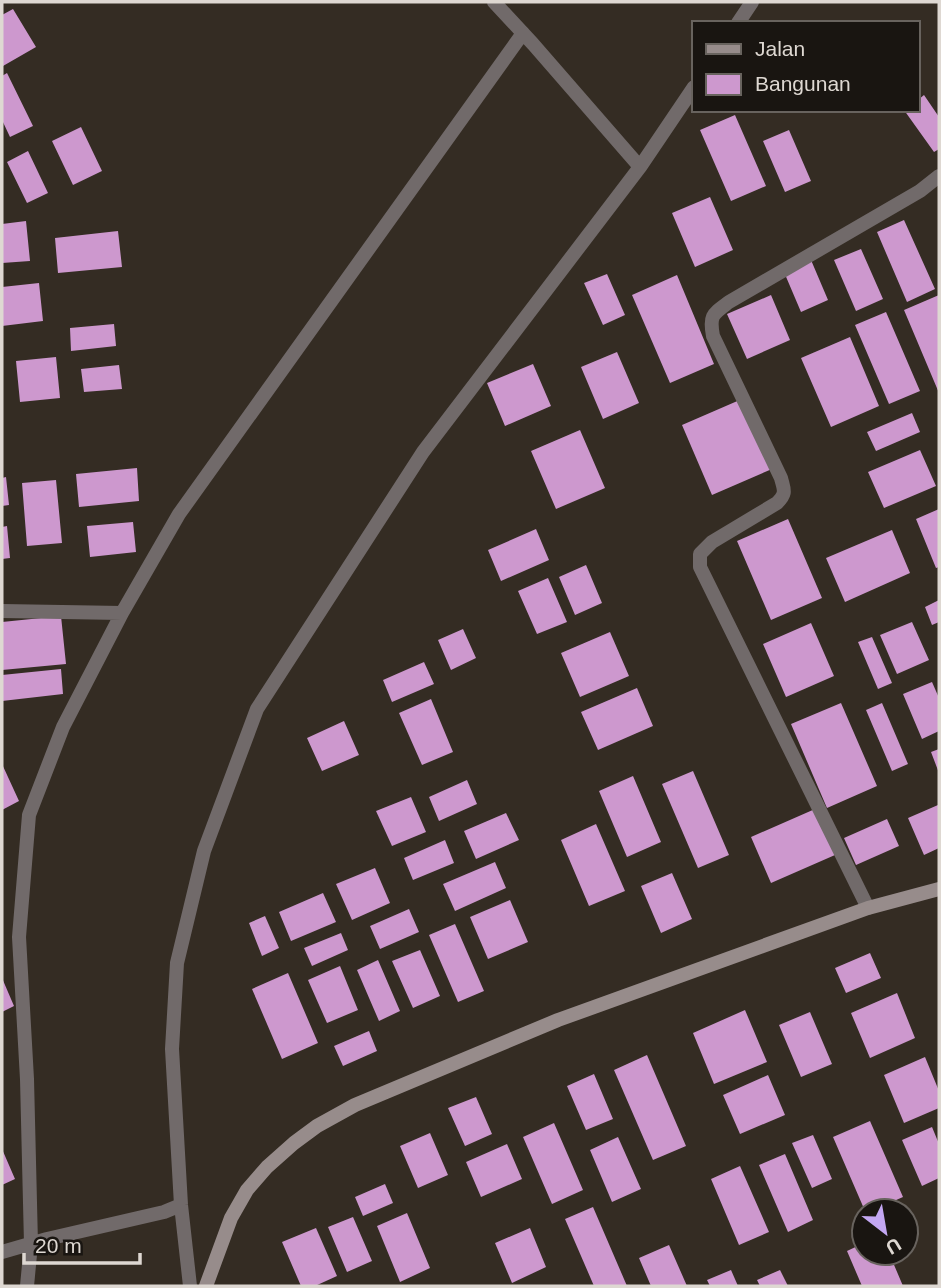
<svg xmlns="http://www.w3.org/2000/svg" width="941" height="1288" font-family="Arial,sans-serif">
	<style>
		.building { fill: #cd98ce }
		.lines { fill: none; stroke-linecap: round; stroke-linejoin: round }
		.street { stroke: #716a6a; stroke-width: 14 }
		.secondary { stroke: #978c8b; stroke-width: 14 }
	</style>
	<rect width="100%" height="100%" fill="#342c23"/>
	<path class="building" d="M13 9 36 47 3 66 2 15Z
		M7 73 33 126 10 137 2 120V76Z
		M924 95 939 117V149L934 152 904 110H918V100Z
		M735 115 766 186 731 201 700 130Z
		M81 127 102 171 73 185 52 141Z
		M789 130 811 181 785 192 763 141Z
		M28 151 48 193 27 203 7 162Z
		M710 197 733 250 695 267 672 213Z
		M904 220 935 289 907 302 877 232Z
		M26 221 30 261 2 263V224Z
		M118 231 122 267 58 273 55 238Z
		M861 249 883 299 856 311 834 260Z
		M811 260 828 300 801 312 784 272Z
		M607 274 625 315 603 325 584 283Z
		M677 275 714 364 670 383 632 295Z
		M39 283 43 321 2 326V287Z
		M771 295 790 340 747 359 727 314Z
		M939 295V393L904 310Z
		M886 312 920 391 889 404 855 325Z
		M114 324 116 346 71 351 70 328Z
		M850 337 879 406 831 427 801 358Z
		M617 352 639 403 603 419 581 367Z
		M56 357 60 398 20 402 16 361Z
		M533 364 551 406 505 426 487 383Z
		M119 365 122 389 84 392 81 369Z
		M742 399 772 469 712 495 682 425Z
		M912 413 920 432 876 451 867 432Z
		M580 430 605 488 556 509 531 451Z
		M920 450 936 486 884 508 868 472Z
		M137 468 139 501 79 507 76 474Z
		M6 477 9 505 2 506V478Z
		M56 480 62 543 27 546 22 483Z
		M939 509V567L936 568 916 519Z
		M788 519 822 598 771 620 737 541Z
		M133 522 136 552 90 557 87 526Z
		M7 526 10 558 2 559V527Z
		M536 529 549 560 501 581 488 550Z
		M892 530 910 573 845 602 826 558Z
		M586 565 602 603 575 615 559 577Z
		M548 578 567 622 537 634 518 591Z
		M939 600V622L932 625 925 607Z
		M61 616 66 664 2 670V622Z
		M912 622 929 660 897 674 880 635Z
		M811 623 834 676 786 697 763 644Z
		M463 629 476 658 451 670 438 640Z
		M610 632 629 676 580 697 561 653Z
		M872 637 892 683 878 689 858 642Z
		M424 662 434 684 392 702 383 680Z
		M61 669 63 694 2 701V675Z
		M932 682 939 698V731L922 739 903 694Z
		M637 688 653 726 598 750 581 712Z
		M431 699 453 752 422 765 399 713Z
		M841 703 877 786 827 808 791 724Z
		M882 703 908 764 892 771 866 710Z
		M344 721 359 755 322 771 307 738Z
		M939 749V773L931 752Z
		M2 764 19 801 2 810Z
		M693 771 729 855 698 868 662 784Z
		M633 776 661 842 627 857 599 791Z
		M467 780 477 804 439 821 429 797Z
		M411 797 426 832 392 846 376 811Z
		M938 805 939 848 924 855 908 818Z
		M815 809 835 855 771 883 751 837Z
		M506 813 519 840 476 859 464 831Z
		M887 819 899 846 856 865 844 838Z
		M596 824 625 891 589 906 561 840Z
		M445 840 454 863 413 880 404 858Z
		M495 862 506 888 455 911 443 884Z
		M375 868 390 903 352 920 336 884Z
		M672 873 692 919 661 933 641 886Z
		M323 893 336 922 291 941 279 912Z
		M510 900 528 942 488 959 470 917Z
		M409 909 419 932 380 949 370 926Z
		M265 916 279 948 262 956 249 923Z
		M455 924 484 991 458 1002 429 935Z
		M341 933 348 950 312 966 304 948Z
		M420 950 440 996 413 1008 392 961Z
		M870 953 881 978 846 993 835 968Z
		M378 960 400 1011 379 1021 357 970Z
		M340 966 358 1010 327 1023 308 980Z
		M288 973 318 1043 282 1059 252 989Z
		M2 978 14 1006 2 1012Z
		M897 993 915 1038 870 1058 851 1013Z
		M745 1010 767 1062 714 1084 693 1033Z
		M810 1012 832 1064 801 1077 779 1025Z
		M369 1031 377 1051 343 1066 334 1046Z
		M647 1055 686 1146 653 1160 614 1070Z
		M925 1057 939 1091V1108L904 1123 884 1075Z
		M594 1074 613 1119 586 1130 567 1086Z
		M768 1075 785 1115 740 1134 723 1095Z
		M476 1097 492 1134 465 1146 448 1108Z
		M870 1121 903 1197 871 1211H865L833 1137Z
		M554 1123 583 1190 552 1204 523 1137Z
		M932 1127 939 1144V1178L922 1186 902 1140Z
		M430 1133 448 1175 418 1188 400 1146Z
		M813 1135 832 1179 812 1188 792 1143Z
		M618 1137 641 1189 612 1202 590 1150Z
		M507 1144 522 1179 481 1197 466 1162Z
		M2 1149 15 1179 2 1185Z
		M785 1154 813 1220 788 1232 759 1165Z
		M740 1166 769 1232 739 1245 711 1179Z
		M385 1184 393 1203 363 1216 355 1197Z
		M593 1207 627 1286H594L565 1219Z
		M407 1213 430 1268 400 1282 377 1226Z
		M353 1217 372 1261 347 1272 328 1227Z
		M316 1228 337 1276 315 1286H301L282 1242Z
		M530 1228 546 1267 512 1283 495 1243Z
		M864 1243V1253H889L903 1286H862L847 1251Z
		M669 1245 687 1286H651L639 1258Z
		M731 1270 738 1286H710L707 1280Z
		M780 1270 788 1286H760L757 1280Z"/>
	<g class="lines">
		<path class="street" d="M494 2 533 44 640 167
			M738 23 752 2
			M2 611 122 613
			M868 908 700 567V554L712 542 777 503C787 493 784 490 781 478L713 336C709 315 713 314 729 302L920 191 939 176
			M2 1252 47 1239 164 1212 181 1205
			M27 1286 31 1244 27 1079 19 937 29 815 63 727 122 613 179 514 523 33
			M190 1286 181 1205 172 1049 177 963 204 851 257 709 423 452 640 167 694 87"/>
		<path class="secondary" d="M206 1286 231 1218 247 1190 267 1167 294 1143 317 1126 355 1105 558 1020 868 908 939 889"/>
	</g>
	<rect width="941" height="1288" fill="none" stroke="#ded8d2" stroke-width="7"/>
	<rect x="692" y="21" width="228" height="91" fill="#191511" stroke="#68635e" stroke-width="2"/>
	<rect x="706" y="44" width="35" height="10" fill="#978c8b" stroke="#68635e" stroke-width="2"/>
	<text x="755" y="56" font-size="21" fill="#ded8d2">Jalan</text>
	<rect x="706" y="74" width="35" height="21" fill="#cd98ce" stroke="#68635e" stroke-width="2"/>
	<text x="755" y="91" font-size="21" fill="#ded8d2">Bangunan</text>
	<g transform="translate(885 1232) rotate(149)"><circle r="33" fill="#191511" stroke="#68635e" stroke-width="2"/>
	<path d="M0-5L12 26L0 18L-12 26Z" fill="#c3a7f2"/>
	<text y="-10" font-size="19" font-weight="bold" text-anchor="middle" fill="#ded8d2">U</text>
	</g>
	<path d="M24 1253v10h116v-10" fill="none" stroke="#ded8d2" stroke-width="3.5"/>
	<text x="35" y="1253" font-size="21" fill="#ded8d2" stroke="#191511" stroke-width="5" paint-order="stroke">20 m</text>
</svg>
